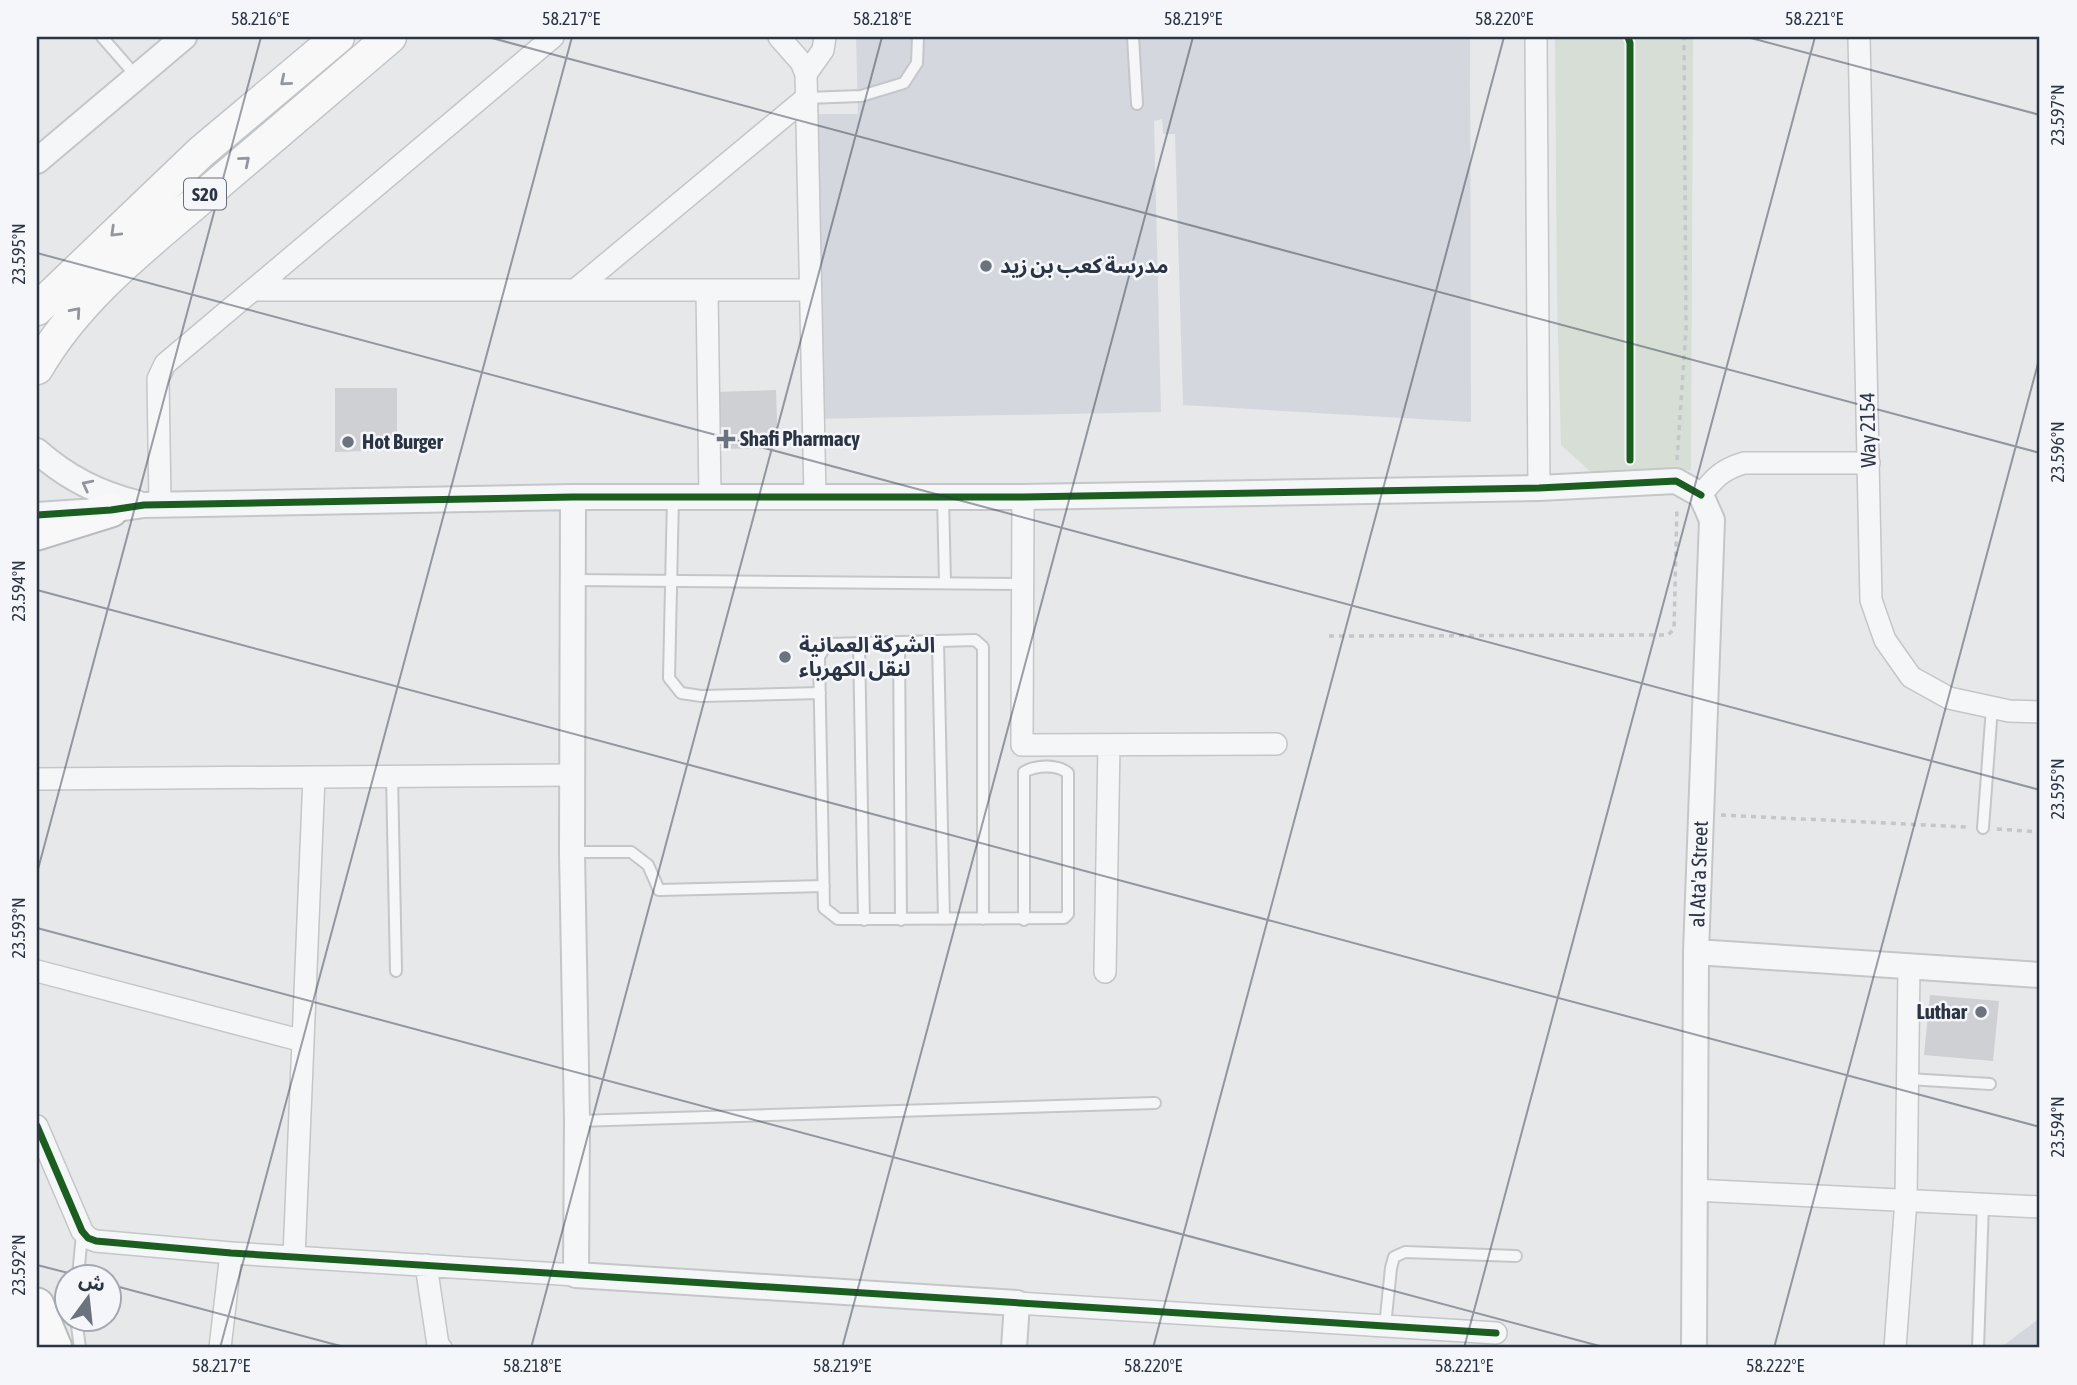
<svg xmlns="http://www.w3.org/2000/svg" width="2077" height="1385" font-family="'Asap Condensed','Noto Sans Arabic',sans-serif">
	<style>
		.built { fill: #d4d7dd }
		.green { fill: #d6ded6 }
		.building { fill: #ced0d3 }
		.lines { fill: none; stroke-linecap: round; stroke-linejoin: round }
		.service-casing { stroke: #c4c6c8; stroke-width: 14 }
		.minor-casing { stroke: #c4c6c8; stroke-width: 24 }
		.tertiary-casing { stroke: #c4c6c8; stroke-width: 28 }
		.primary-casing { stroke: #c2c5c8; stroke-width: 35 }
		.trunk-casing { stroke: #b8bbbf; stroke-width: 37 }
		.path { stroke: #c5c6ca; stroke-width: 3.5; stroke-dasharray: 5 5; stroke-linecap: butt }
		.service { stroke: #f5f6f7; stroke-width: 10 }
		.minor { stroke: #f5f6f7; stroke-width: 21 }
		.tertiary { stroke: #f5f6f7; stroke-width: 24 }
		.primary { stroke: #f8f8f8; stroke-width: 32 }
		.trunk { stroke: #f8f8f8; stroke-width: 33 }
		.cycleway-casing { stroke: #f4f6f9; stroke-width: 11 }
		.cycleway { stroke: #1b5e20; stroke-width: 7 }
		.oneway { stroke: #92969e }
		.oneway2 { stroke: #90959e }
		.ticks { fill: none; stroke: #2b3445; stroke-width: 2; stroke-opacity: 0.45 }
		.poi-dot { fill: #6c737f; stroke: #f4f6f9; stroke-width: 2.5 }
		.labels { text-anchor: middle; stroke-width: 5; stroke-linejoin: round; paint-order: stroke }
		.shield { fill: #f4f6f9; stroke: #676e7b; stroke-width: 2 }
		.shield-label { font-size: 19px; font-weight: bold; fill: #2b3445 }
		.poi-label { font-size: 21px; font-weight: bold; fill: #2b3445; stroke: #f4f6f9; text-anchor: start }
		.street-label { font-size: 21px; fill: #2b3445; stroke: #f4f6f9 }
		.neatline { fill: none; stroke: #2b3445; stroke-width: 2.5 }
		.ticks-label { font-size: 18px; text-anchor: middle; fill: #2b3445 }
	</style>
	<rect width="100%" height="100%" fill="#e6e8ea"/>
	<path class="built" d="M856 37H1470L1471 422 1183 405 1175 134H1163L1162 119 1154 121 1161 412 811 419 816 114H858Z
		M2040 1318V1348H2000Z"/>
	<path class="green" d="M1555 37H1693L1691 470 1591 472 1561 445 1557 299Z"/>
	<path class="building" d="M335 388H397V450L335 452Z
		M776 390 778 448 716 449 714 392Z
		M1930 995 1999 1001 1993 1061 1924 1055Z"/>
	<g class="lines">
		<g class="service-casing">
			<path id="service" d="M102 37 137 77
				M1133 37 1137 104
				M806 98 861 96 904 83 917 63 918 37
				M673 497 669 678 681 693 701 696 820 693
				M943 497 945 583
				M573 580 1023 584
				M938 641 944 919
				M899 642 901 920
				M859 644 864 920
				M392 776 396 971
				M1983 828 1992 707
				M572 852H631L648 865 659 890 824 886
				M983 919V647L975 640 827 644 819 657 824 908 838 919 1064 918 1068 914V773C1057 764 1036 765 1024 772V920
				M1908 1079 1990 1084
				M577 1121 1155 1103
				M78 1276 82 1234
				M76 1318 80 1348
				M1385 1326 1391 1268 1394 1257 1405 1252 1516 1256
				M1978 1348 1983 1204"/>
		</g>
		<g class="minor-casing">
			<path id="minor" d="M779 37 801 62 806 74 815 497
				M1536 37 1539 488
				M1859 37 1871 600 1885 640 1911 677 1949 698 2009 711 2040 712
				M806 74 823 50 825 37
				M253 290H810
				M575 290 806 98
				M707 291 710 497
				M1701 495C1714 478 1723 469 1744 463H1869
				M1023 497 1022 745 1276 744
				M160 504 158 379 165 364 553 37
				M37 779 573 775
				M37 971 303 1041
				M1105 972 1109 745
				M37 1126 82 1231 88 1238 96 1241 231 1253 576 1275
				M1694 1190 2040 1207
				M294 1257 314 777
				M426 1265 438 1345 441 1348
				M1017 1303 1496 1333
				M220 1348 231 1253
				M1895 1348 1906 1200 1909 967"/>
		</g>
		<g class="tertiary-casing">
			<path id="tertiary" d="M37 161 184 37
				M37 451C66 477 99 494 137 503
				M573 497 572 852 577 1121 576 1275 1017 1303 1014 1348
				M37 515 111 510 144 505 573 497H1023L1539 488 1676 481 1701 495 1712 520 1696 952 2040 975
				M1694 1348 1696 952"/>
		</g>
		<g class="primary-casing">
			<path id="primary" d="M37 309 201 152 338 37
				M37 368C78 297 145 246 207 193 268 141 329 89 390 37"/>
		</g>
		<g class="trunk-casing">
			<path id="trunk" d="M37 533 111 510
				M37 1305 55 1348"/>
		</g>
		<path class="path" d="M1677 460 1686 330 1684 37
			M1329 636 1668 635 1674 629 1677 507
			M1721 815 1968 827
			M1997 829 2040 832"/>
		<use href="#service" class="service"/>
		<use href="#minor" class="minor"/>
		<use href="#tertiary" class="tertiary"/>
		<use href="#primary" class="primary"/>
		<use href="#trunk" class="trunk"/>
		<g class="cycleway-casing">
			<path id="cycleway" d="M1628 37 1630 43V460
				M37 515 111 510 144 505 573 497H1023L1539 488 1676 481 1701 495
				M37 1126 82 1231 88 1238 96 1241 231 1253 1496 1333"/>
		</g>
		<use href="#cycleway" class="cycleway"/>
	</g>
	<defs><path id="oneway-chevron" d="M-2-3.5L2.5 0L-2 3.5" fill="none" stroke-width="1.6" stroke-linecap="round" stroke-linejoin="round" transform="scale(1.75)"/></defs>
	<g class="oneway">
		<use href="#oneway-chevron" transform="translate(285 81) rotate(140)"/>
		<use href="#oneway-chevron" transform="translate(245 161) rotate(-40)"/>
		<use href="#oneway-chevron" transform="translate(115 232) rotate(136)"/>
		<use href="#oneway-chevron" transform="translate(76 312) rotate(-49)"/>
	</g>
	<use class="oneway2" href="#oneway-chevron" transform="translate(87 485) rotate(-153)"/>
	<path class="ticks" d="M488 37 2040 453M1747 37 2040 115M37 253 2040 790M37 590 2040 1127M37 873 261 37M37 928 1607 1348M37 1265 80 1276M108 1284 348 1348M220 1348 572 37M531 1348 882 37M842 1348 1193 37M1153 1348 1504 37M1464 1348 1815 37M1774 1348 2040 356"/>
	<g class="poi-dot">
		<circle cx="986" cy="266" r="7"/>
		<path d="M722.5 428.5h7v7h7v7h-7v7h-7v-7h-7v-7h7z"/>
		<circle cx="348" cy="442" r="7"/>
		<circle cx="785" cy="657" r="7"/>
		<circle cx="1981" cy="1012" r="7"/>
	</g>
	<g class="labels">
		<rect class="shield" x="184" y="178.5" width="42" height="31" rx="5"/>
		<g class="shield-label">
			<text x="205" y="201">S20</text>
		</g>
		<g class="poi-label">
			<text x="1000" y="273">مدرسة كعب بن زيد</text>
			<text x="740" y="446">Shafi Pharmacy</text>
			<text x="362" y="449">Hot Burger</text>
			<text x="799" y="652">الشرکة العمانیة<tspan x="799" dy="24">لنقل الکهرباء</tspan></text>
			<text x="1967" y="1019" text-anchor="end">Luthar</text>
		</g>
		<g class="street-label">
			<text transform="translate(1868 430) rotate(-91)" y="7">Way 2154</text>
			<text transform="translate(1699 874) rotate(-88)" y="7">al Ata'a Street</text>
		</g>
	</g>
	<rect width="2077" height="1385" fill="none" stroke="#f4f6f9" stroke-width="77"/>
	<g transform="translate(88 1298) rotate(15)"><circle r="33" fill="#f4f6f9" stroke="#a4a8b1" stroke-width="2"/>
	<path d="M0-5L12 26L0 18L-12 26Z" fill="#6c737f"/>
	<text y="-10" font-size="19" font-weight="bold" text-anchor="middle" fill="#2b3445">ش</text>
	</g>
	<rect x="38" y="38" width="2000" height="1308" class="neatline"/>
	<g class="ticks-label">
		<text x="260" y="25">58.216°E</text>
		<text x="571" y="25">58.217°E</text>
		<text x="882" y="25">58.218°E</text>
		<text x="1193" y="25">58.219°E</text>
		<text x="1504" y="25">58.220°E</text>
		<text x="1814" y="25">58.221°E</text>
		<text transform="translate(2058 115) rotate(-90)" y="6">23.597°N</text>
		<text transform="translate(19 254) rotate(-90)" y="6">23.595°N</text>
		<text transform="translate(2058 452) rotate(-90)" y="6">23.596°N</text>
		<text transform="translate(19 591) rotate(-90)" y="6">23.594°N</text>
		<text transform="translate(2058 789) rotate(-90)" y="6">23.595°N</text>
		<text transform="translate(19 928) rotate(-90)" y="6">23.593°N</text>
		<text transform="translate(2058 1127) rotate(-90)" y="6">23.594°N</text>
		<text transform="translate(19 1265) rotate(-90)" y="6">23.592°N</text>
		<text x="221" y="1372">58.217°E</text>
		<text x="532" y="1372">58.218°E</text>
		<text x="842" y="1372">58.219°E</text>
		<text x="1153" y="1372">58.220°E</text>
		<text x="1464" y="1372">58.221°E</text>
		<text x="1775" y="1372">58.222°E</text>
	</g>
</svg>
